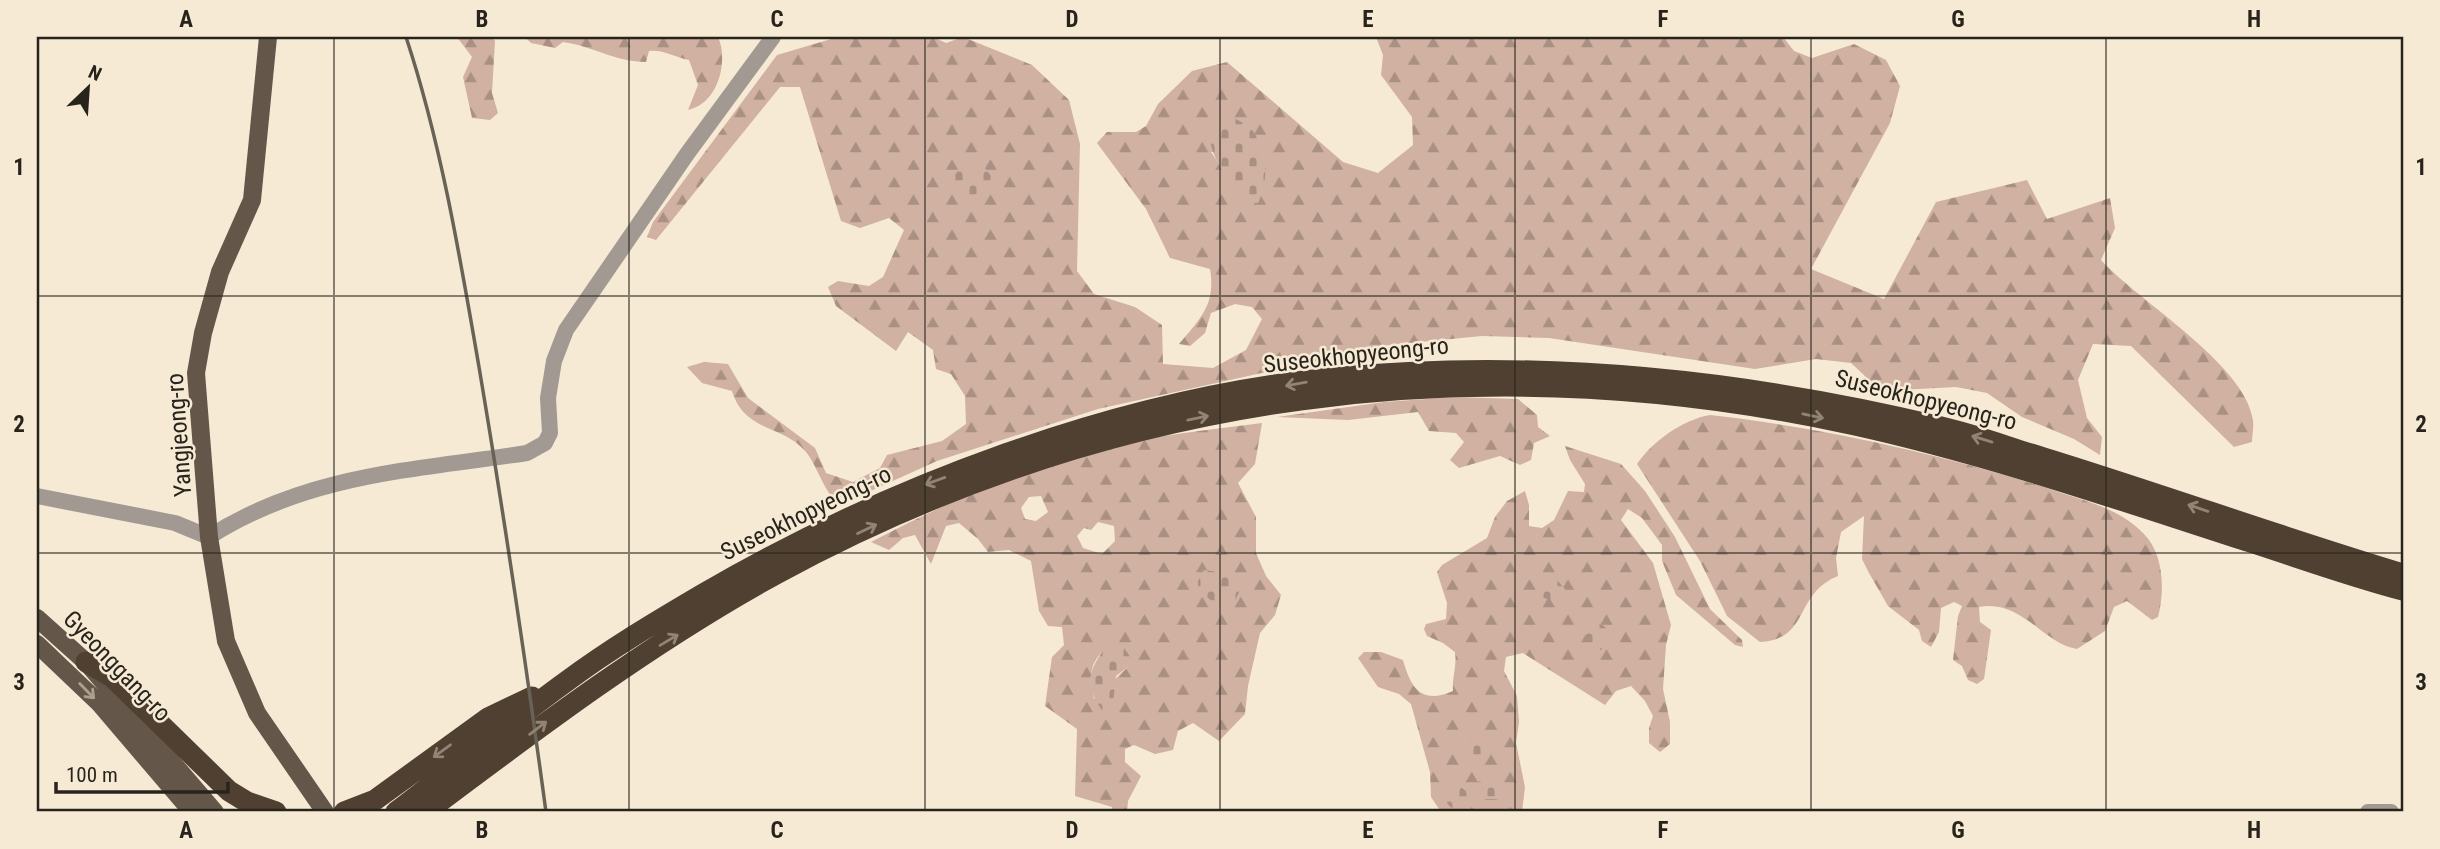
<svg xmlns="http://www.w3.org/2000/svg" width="2440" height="849" font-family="'Roboto Condensed',sans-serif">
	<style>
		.forest { fill: url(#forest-firs); fill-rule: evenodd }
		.cemetery { fill: url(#cemetery-stones) }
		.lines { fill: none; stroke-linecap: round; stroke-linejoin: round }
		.minor { stroke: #a29a92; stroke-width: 16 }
		.major { stroke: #64574a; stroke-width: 18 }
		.highway { stroke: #4f4032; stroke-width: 21 }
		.rail { stroke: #696256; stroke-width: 3.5 }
		.oneway { stroke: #928473 }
		.oneway2 { stroke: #ada090 }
		.grid { fill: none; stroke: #28241c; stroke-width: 2; stroke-opacity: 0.55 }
		.labels { text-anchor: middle; stroke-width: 5; stroke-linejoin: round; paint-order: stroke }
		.street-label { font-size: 24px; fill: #28241c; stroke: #f6ead5 }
		.neatline { fill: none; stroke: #28241c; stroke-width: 2.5 }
		.grid-label { font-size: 23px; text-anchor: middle; font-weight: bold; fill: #28241c }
	</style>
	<defs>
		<pattern id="forest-firs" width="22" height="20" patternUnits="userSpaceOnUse" patternTransform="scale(1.75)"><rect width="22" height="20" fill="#d0b1a2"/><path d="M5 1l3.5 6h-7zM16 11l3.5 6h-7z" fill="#a99083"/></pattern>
		<pattern id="cemetery-stones" width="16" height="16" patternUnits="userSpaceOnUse" patternTransform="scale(1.75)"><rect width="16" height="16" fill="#d0b1a2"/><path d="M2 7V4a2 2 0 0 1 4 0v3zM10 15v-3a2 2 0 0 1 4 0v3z" fill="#a99083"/></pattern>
	</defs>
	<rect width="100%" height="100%" fill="#f6ead5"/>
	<path class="forest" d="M457 37H492L495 41 492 93 498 113 490 120 472 118 463 77 472 57Z
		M525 37H718C729 61 718 104 688 110L698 85 689 60C675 57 662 49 649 51L646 62C616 62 592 46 563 42L555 48 531 43Z
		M838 37H933L946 43 963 37 1032 65 1069 100 1080 144 1077 271 1094 294 1135 307 1162 325 1163 364 1213 368 1246 350 1262 319 1252 307 1235 304 1211 313 1205 333 1190 346 1179 344C1201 318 1216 304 1210 269L1170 258 1146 209 1097 143 1107 132H1136L1146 126 1158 104 1192 71 1227 62 1343 162 1378 173 1413 145 1412 117 1381 75 1383 55 1376 37H1783L1794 51 1812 58 1854 44 1886 60 1900 86 1890 123 1811 269 1884 299 1936 202 2027 180 2047 219 2110 198 2115 228 2101 260C2139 302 2245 364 2253 420 2254 427 2252 435 2252 442L2234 447 2131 346 2093 344 2078 380 2087 418 2102 437 2100 455 2074 439 2022 417 1987 393 1956 387 1881 391 1851 363 1816 359 1755 369 1549 338 1482 336 1389 345 1098 409 937 461 853 499 831 496C821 482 815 463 806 452 783 424 745 433 732 391L702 383 687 367 704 362 728 364 748 398 815 448 826 473 853 482 880 468 887 455 942 441 966 424 965 396 951 374 936 369 933 350 908 332 896 351 836 306 828 287 838 281 869 286 883 277 904 230 889 218 860 228 841 221 800 87H780L656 240 647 237 653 222 777 55ZM1211 152 1264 156 1244 201Z
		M1454 397 1518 399 1537 415 1538 427 1550 436 1534 443 1531 460 1520 465 1500 456 1459 468 1450 460 1464 442 1456 433 1429 431 1418 412 1348 420 1277 417 1384 402Z
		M1710 415C1825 428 1942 454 2053 490 2084 501 2119 508 2143 533 2164 553 2165 591 2158 617L2152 620 2127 601 2114 607 2105 631 2077 649C2043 644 2022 599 1979 607L1980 622 1991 630 1984 679 1977 684 1968 680 1962 666 1953 660 1958 616 1962 606 1954 602 1941 608 1939 632 1931 647 1922 641 1919 630 1888 606 1869 573 1862 559 1864 516 1841 532 1836 558 1838 576C1793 594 1811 639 1760 642L1727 616 1700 561 1637 464C1653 441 1682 420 1710 415Z
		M1262 423 1255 464 1238 483 1256 517V553L1266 576 1281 595 1275 615 1260 633 1248 686 1245 714 1219 741 1193 723 1178 731 1173 750 1155 754 1134 745 1125 749V762L1141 776 1128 801 1127 812H1112V807L1075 796 1077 729 1045 706 1052 657 1064 645 1062 627 1048 626 1039 611 1031 561 1009 550 988 552 978 539 959 523 946 526 931 564 915 535 903 538 889 550 871 542C945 503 1023 469 1104 448 1155 435 1210 430 1262 423ZM1041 496 1048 512 1036 521 1025 519 1021 508 1029 497ZM1098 522 1114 526 1115 541 1102 554 1083 548 1077 536 1084 528 1091 530ZM1102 652 1128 667 1094 699C1091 680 1087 668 1102 652Z
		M1565 446 1621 464 1645 491 1675 537 1710 609 1742 640 1743 647 1735 645 1676 595 1662 561V545L1642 518 1628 509 1621 520 1653 563 1671 625 1666 645 1663 689 1670 722V744L1660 752 1649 743V728L1653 716 1645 701 1631 686 1616 691 1605 705 1523 653 1506 657 1504 671 1517 696 1519 722 1516 743 1525 787 1522 812H1441L1431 797 1430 772 1411 704 1399 694 1378 687 1358 658 1364 652H1381L1403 660C1411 688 1421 705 1453 691 1452 676 1457 667 1455 652L1443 643 1427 636 1424 629 1426 624 1446 619 1447 603 1437 572 1442 565 1487 538 1495 517 1507 501 1525 491 1529 505V526L1542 528 1554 520 1568 491 1584 492 1585 484 1570 460Z"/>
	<path class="cemetery" d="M1234 118C1239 121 1248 125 1252 130 1268 150 1269 181 1258 203L1244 201C1232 187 1195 139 1217 123 1221 120 1229 119 1234 118Z
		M983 166 992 177 988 188 973 196 957 192 950 180 961 168Z
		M1204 570 1226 573 1241 588 1234 603 1218 605 1198 591V581Z
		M1544 577 1555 578 1565 589 1562 596 1551 600 1534 595 1538 582Z
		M1589 620 1604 626 1610 635 1601 650 1593 649 1582 628Z
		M1109 642 1124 648 1131 658 1128 667 1116 676 1113 703 1102 710C1081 680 1091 668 1109 642Z
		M1473 735C1488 740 1495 749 1484 764L1466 758 1463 749Z
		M1490 779C1499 784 1504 788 1502 799H1482L1476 789 1477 782Z
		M1446 798a11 11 0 1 1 22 0a11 11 0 1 1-22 0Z"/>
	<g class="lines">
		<path class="minor" d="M37 496 175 523 209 537C307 474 416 470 527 453L545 443 550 433 548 398 554 361 566 330 687 154 773 37
			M2368 812H2391"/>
		<path class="major" d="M268 37 252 200 220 272 203 333 196 373 209 537 226 641 257 713 325 812
			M37 618 86 662 215 812
			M37 644 99 703 192 812"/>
		<path class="highway" d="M86 662 112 677 229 791 247 802 276 812
			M344 812 375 800 488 718 532 697
			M396 812C453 769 509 723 567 681 610 649 657 621 703 594 887 487 1118 399 1331 378 1536 358 1741 379 1941 427 1976 435 2010 448 2044 458 2164 495 2283 538 2403 574
			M426 812C539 727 652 642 776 574 1114 390 1481 343 1855 425 1986 454 2114 498 2241 539 2295 556 2349 576 2403 590"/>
		<path class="rail" d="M406 37C441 143 460 257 479 367 504 515 526 664 546 812"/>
	</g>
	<defs><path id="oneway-shaft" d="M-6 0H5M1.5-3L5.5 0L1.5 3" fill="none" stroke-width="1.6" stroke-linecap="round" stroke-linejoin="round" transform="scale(1.75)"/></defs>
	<g class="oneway">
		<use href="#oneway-shaft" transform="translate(1296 384) rotate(170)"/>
		<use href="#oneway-shaft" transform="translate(1813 416) rotate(12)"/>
		<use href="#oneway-shaft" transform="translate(1198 418) rotate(-12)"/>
		<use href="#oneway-shaft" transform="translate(1982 439) rotate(-163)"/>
		<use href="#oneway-shaft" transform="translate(935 481) rotate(160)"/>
		<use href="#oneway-shaft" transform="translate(2198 508) rotate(-161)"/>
		<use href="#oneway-shaft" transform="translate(867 529) rotate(-26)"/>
		<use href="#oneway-shaft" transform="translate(669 640) rotate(-31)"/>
		<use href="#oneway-shaft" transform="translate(538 728) rotate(-37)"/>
		<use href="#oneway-shaft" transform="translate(442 751) rotate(144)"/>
	</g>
	<use class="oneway2" href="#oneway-shaft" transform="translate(87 691) rotate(46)"/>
	<path class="grid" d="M334 37V812M629 37V812M925 37V812M1220 37V812M1515 37V812M1811 37V812M2106 37V812M37 296H2403M37 553H2403"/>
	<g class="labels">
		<g class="street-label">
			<text transform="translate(1356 355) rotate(-6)" y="8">Suseokhopyeong-ro</text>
			<text transform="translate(1926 400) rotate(14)" y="8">Suseokhopyeong-ro</text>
			<text transform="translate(179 435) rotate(-94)" y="8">Yangjeong-ro</text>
			<text transform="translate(806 513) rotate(-26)" y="8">Suseokhopyeong-ro</text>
			<text transform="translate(117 666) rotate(46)" y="8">Gyeonggang-ro</text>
		</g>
	</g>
	<rect width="2440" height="849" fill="none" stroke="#f6ead5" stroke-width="77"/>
	<g transform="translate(88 88) rotate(25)" stroke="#f6ead5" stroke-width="5" paint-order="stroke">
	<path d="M0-5L12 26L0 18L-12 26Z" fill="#28241c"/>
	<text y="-10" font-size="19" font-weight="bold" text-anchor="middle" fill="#28241c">N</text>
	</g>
	<path d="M56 782v10h172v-10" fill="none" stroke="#28241c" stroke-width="3.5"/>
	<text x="66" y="782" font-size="21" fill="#28241c" stroke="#f6ead5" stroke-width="5" paint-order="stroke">100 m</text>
	<rect x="38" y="38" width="2364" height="772" class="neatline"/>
	<g class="grid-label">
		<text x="186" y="27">A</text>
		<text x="482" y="27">B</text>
		<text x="777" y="27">C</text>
		<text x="1072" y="27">D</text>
		<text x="1368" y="27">E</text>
		<text x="1663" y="27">F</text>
		<text x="1958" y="27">G</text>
		<text x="2254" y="27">H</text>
		<text x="19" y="175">1</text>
		<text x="2421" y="175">1</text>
		<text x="19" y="432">2</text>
		<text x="2421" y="432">2</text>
		<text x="19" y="690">3</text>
		<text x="2421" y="690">3</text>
		<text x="186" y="838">A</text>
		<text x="482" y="838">B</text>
		<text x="777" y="838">C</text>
		<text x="1072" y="838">D</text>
		<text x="1368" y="838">E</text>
		<text x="1663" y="838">F</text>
		<text x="1958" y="838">G</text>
		<text x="2254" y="838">H</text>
	</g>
</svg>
